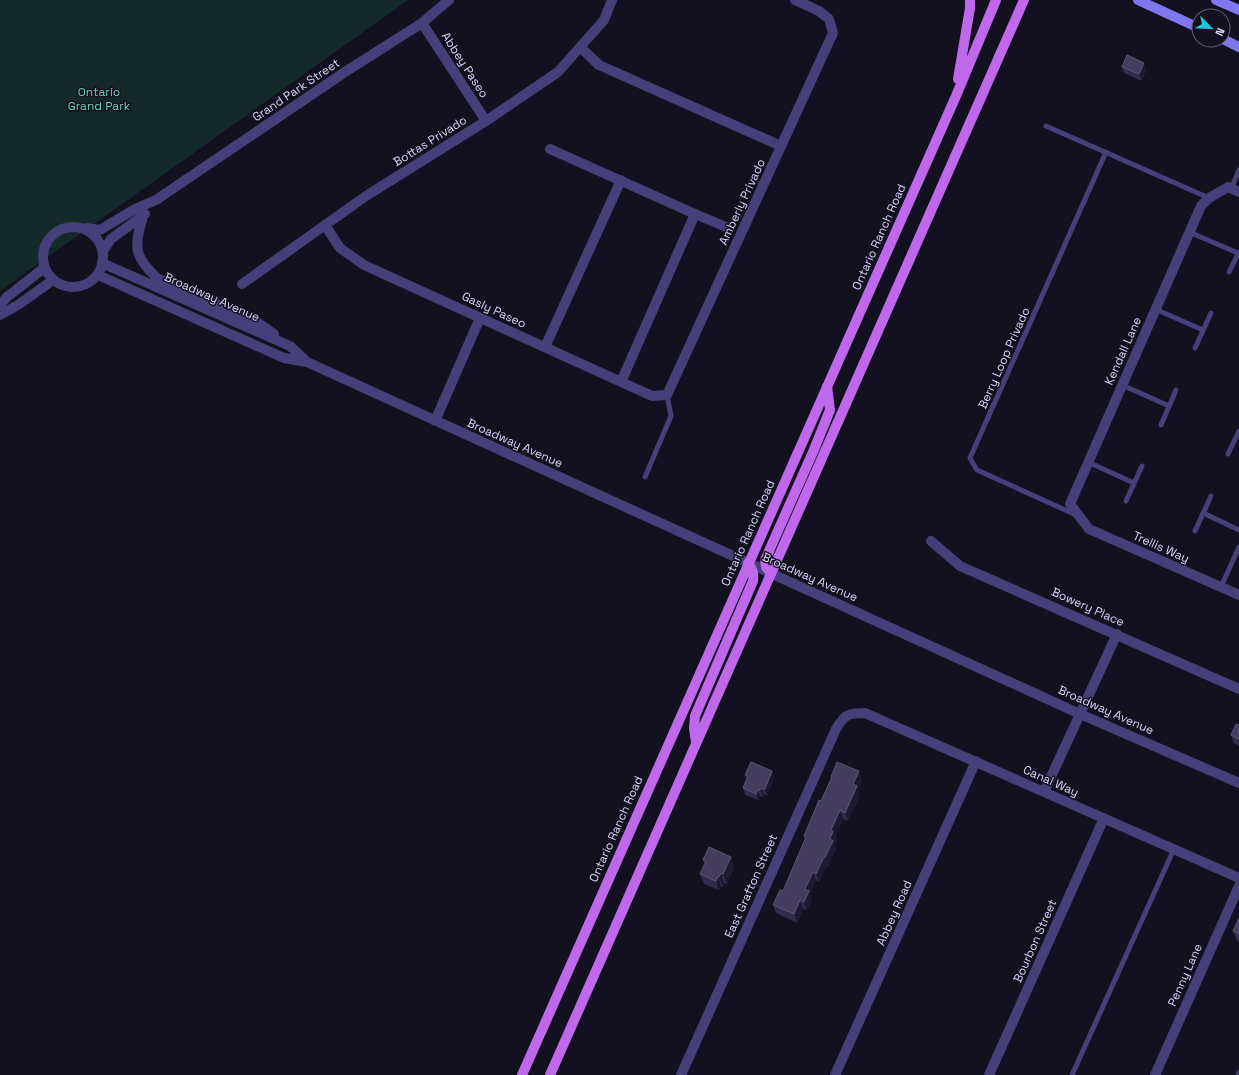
<svg xmlns="http://www.w3.org/2000/svg" width="1239" height="1075" font-family="'Space Grotesk',sans-serif">
	<style>
		.green { fill: #142929 }
		.lines { fill: none; stroke-linecap: round; stroke-linejoin: round }
		.service { stroke: #454079; stroke-width: 5 }
		.minor { stroke: #454079; stroke-width: 10 }
		.tertiary { stroke: #454079; stroke-width: 10 }
		.secondary { stroke: #7e77ee; stroke-width: 10 }
		.primary { stroke: #c068ec; stroke-width: 10 }
		.wall { fill: #332b4b }
		.shaded-wall { fill: #1e1832 }
		.building { fill: #453d5e; stroke: #5c5576 }
		.labels { text-anchor: middle; stroke-width: 3; stroke-linejoin: round; paint-order: stroke }
		.street-label { font-size: 12px; fill: #dad4fa; stroke: #131020 }
		.park-label { font-size: 12px; fill: #69d0ba; stroke: #131020 }
	</style>
	<rect width="100%" height="100%" fill="#131020"/>
	<path class="green" d="M0 0H408L0 291Z"/>
	<g class="lines">
		<path class="service" d="M1046 126 1209 198
			M1231 189 1239 170
			M1189 232 1238 253
			M1229 272 1239 252
			M1155 309 1203 330
			M1195 348 1211 313
			M1122 385 1169 406
			M1161 425 1176 390
			M1228 454 1239 431
			M1088 462 1134 483
			M645 477 671 416 667 395
			M1126 501 1142 466
			M1203 513 1239 530
			M1074 514 977 470 970 458 1106 152
			M1195 531 1211 496
			M1221 587 1239 547
			M1072 1075 1174 849
			M1238 1075 1239 1072"/>
		<path class="minor" d="M422 23 486 121
			M580 47 599 65 781 146
			M550 149 695 214 621 382
			M1239 192 1228 187 1209 198 1201 206 1070 504 1089 529 1239 595
			M695 214 726 227
			M325 225 340 248 364 265 652 396 667 395 833 33 829 19 819 11 795 0
			M242 284 366 196 486 121 558 72 604 20 612 0
			M545 347 621 180
			M435 421 480 318
			M931 541 960 566 1239 689
			M1044 792 1117 634
			M681 1075 836 729C845 714 848 713 865 713L1239 878
			M835 1075 976 761
			M989 1075 1104 818
			M1155 1075 1239 886"/>
		<path class="tertiary" d="M143 216C135 245 132 255 157 278L257 322 274 334
			M43 257a30 30 0 1 1 60 0a30 30 0 1 1-60 0Z
			M86 228 100 230 135 209 156 200 345 72 422 23 449 0
			M103 251 111 239 145 214
			M102 263 290 346 307 362
			M98 275 284 358 307 362 1080 714 1239 783
			M0 305 7 297 44 268
			M0 315 18 305 53 280"/>
		<path class="secondary" d="M1138 0 1199 28
			M1216 0 1239 10
			M1223 39 1239 47"/>
		<path class="primary" d="M958 79 970 8V0
			M771 573 766 567 765 560 813 452 830 410 827 386
			M696 742 694 728 695 716 753 581C754 574 753 570 748 563
			M522 1075 956 96 996 0
			M550 1075 1024 0"/>
	</g>
	<path class="wall" d="M1122 67 1146 70 1142 81 1124 73Z
		M1239 725V746L1234 743 1231 735Z
		M772 771 774 778 767 796 764 794 763 797 760 796 759 800 745 795 743 788 747 779 745 775Z
		M831 777 862 780 858 789 860 795 848 821 843 819 835 836 837 840 834 845 836 849 828 866 827 865 819 882 816 880 810 894 812 900 807 910 803 909 797 923 776 913 773 905 783 891 805 840 804 836 832 779Z
		M731 857 734 867 727 884 724 883 723 887 721 886 719 890 704 884 700 874 705 864 703 860Z
		M1239 918V942L1237 941 1233 931Z"/>
	<path class="shaded-wall" d="M1144 63 1146 70 1142 81 1139 74Z
		M772 771 774 778 767 796 765 789Z
		M859 771 862 780 858 789 860 795 848 821 845 813 853 784Z
		M761 788 764 794 763 797 760 790Z
		M758 790 760 796 759 800 756 794Z
		M840 810 843 819 835 836 837 840 834 845 836 849 828 866 825 857 830 839 831 830Z
		M731 857 734 867 727 884 723 874Z
		M824 857 827 865 819 882 816 874Z
		M813 872 816 880 810 894 812 900 807 910 804 902 805 889Z
		M721 873 724 883 723 887 719 877Z
		M718 876 721 886 719 890 716 881Z
		M800 900 803 909 797 923 794 914Z"/>
	<path class="building" d="M1127 55 1144 63 1139 74 1122 67Z
		M1236 724 1239 725V739L1231 735Z
		M751 762 772 771 765 789 761 788 760 790H758L756 794 743 788 748 776 745 775Z
		M837 762 859 771 853 784 857 786 845 813 840 810 831 830 833 831 830 839 833 841 825 857H824L816 874 813 872 805 889 809 891 804 902 800 900 794 914 773 905 780 890 783 891 806 837 804 836 819 800 821 801 832 777H831Z
		M709 847 731 857 723 874 721 873 719 877 718 876 716 881 700 874 706 861 703 860Z
		M1239 918V934L1233 931Z"/>
	<g class="labels">
		<g class="street-label">
			<text transform="translate(465 65) rotate(57)" y="4">Abbey Paseo</text>
			<text transform="translate(296 90) rotate(-34)" y="4">Grand Park Street</text>
			<text transform="translate(430 141) rotate(-32)" y="4">Bottas Privado</text>
			<text transform="translate(742 202) rotate(-65)" y="4">Amberly Privado</text>
			<text transform="translate(879 237) rotate(-66)" y="4">Ontario Ranch Road</text>
			<text transform="translate(212 297) rotate(24)" y="4">Broadway Avenue</text>
			<text transform="translate(494 310) rotate(25)" y="4">Gasly Paseo</text>
			<text transform="translate(1123 351) rotate(-66)" y="4">Kendall Lane</text>
			<text transform="translate(1004 358) rotate(-66)" y="4">Berry Loop Privado</text>
			<text transform="translate(515 443) rotate(24)" y="4">Broadway Avenue</text>
			<text transform="translate(748 533) rotate(-66)" y="4">Ontario Ranch Road</text>
			<text transform="translate(1161 547) rotate(24)" y="4">Trellis Way</text>
			<text transform="translate(810 577) rotate(24)" y="4">Broadway Avenue</text>
			<text transform="translate(1088 607) rotate(24)" y="4">Bowery Place</text>
			<text transform="translate(1106 710) rotate(24)" y="4">Broadway Avenue</text>
			<text transform="translate(1051 781) rotate(24)" y="4">Canal Way</text>
			<text transform="translate(616 829) rotate(-66)" y="4">Ontario Ranch Road</text>
			<text transform="translate(751 886) rotate(-66)" y="4">East Grafton Street</text>
			<text transform="translate(894 913) rotate(-66)" y="4">Abbey Road</text>
			<text transform="translate(1035 941) rotate(-66)" y="4">Bourbon Street</text>
			<text transform="translate(1185 975) rotate(-66)" y="4">Penny Lane</text>
		</g>
		<g class="park-label">
			<text x="99" y="96">Ontario<tspan x="99" dy="14">Grand Park</tspan></text>
		</g>
	</g>
	<g transform="translate(1211 28) rotate(114)"><circle r="19" fill="#131020" stroke="#635e77"/>
	<path d="M0-3L7 15L0 10L-7 15Z" fill="#1cc3de"/>
	<text y="-6" font-size="11" font-weight="bold" text-anchor="middle" fill="#dad4fa">N</text>
	</g>
</svg>
